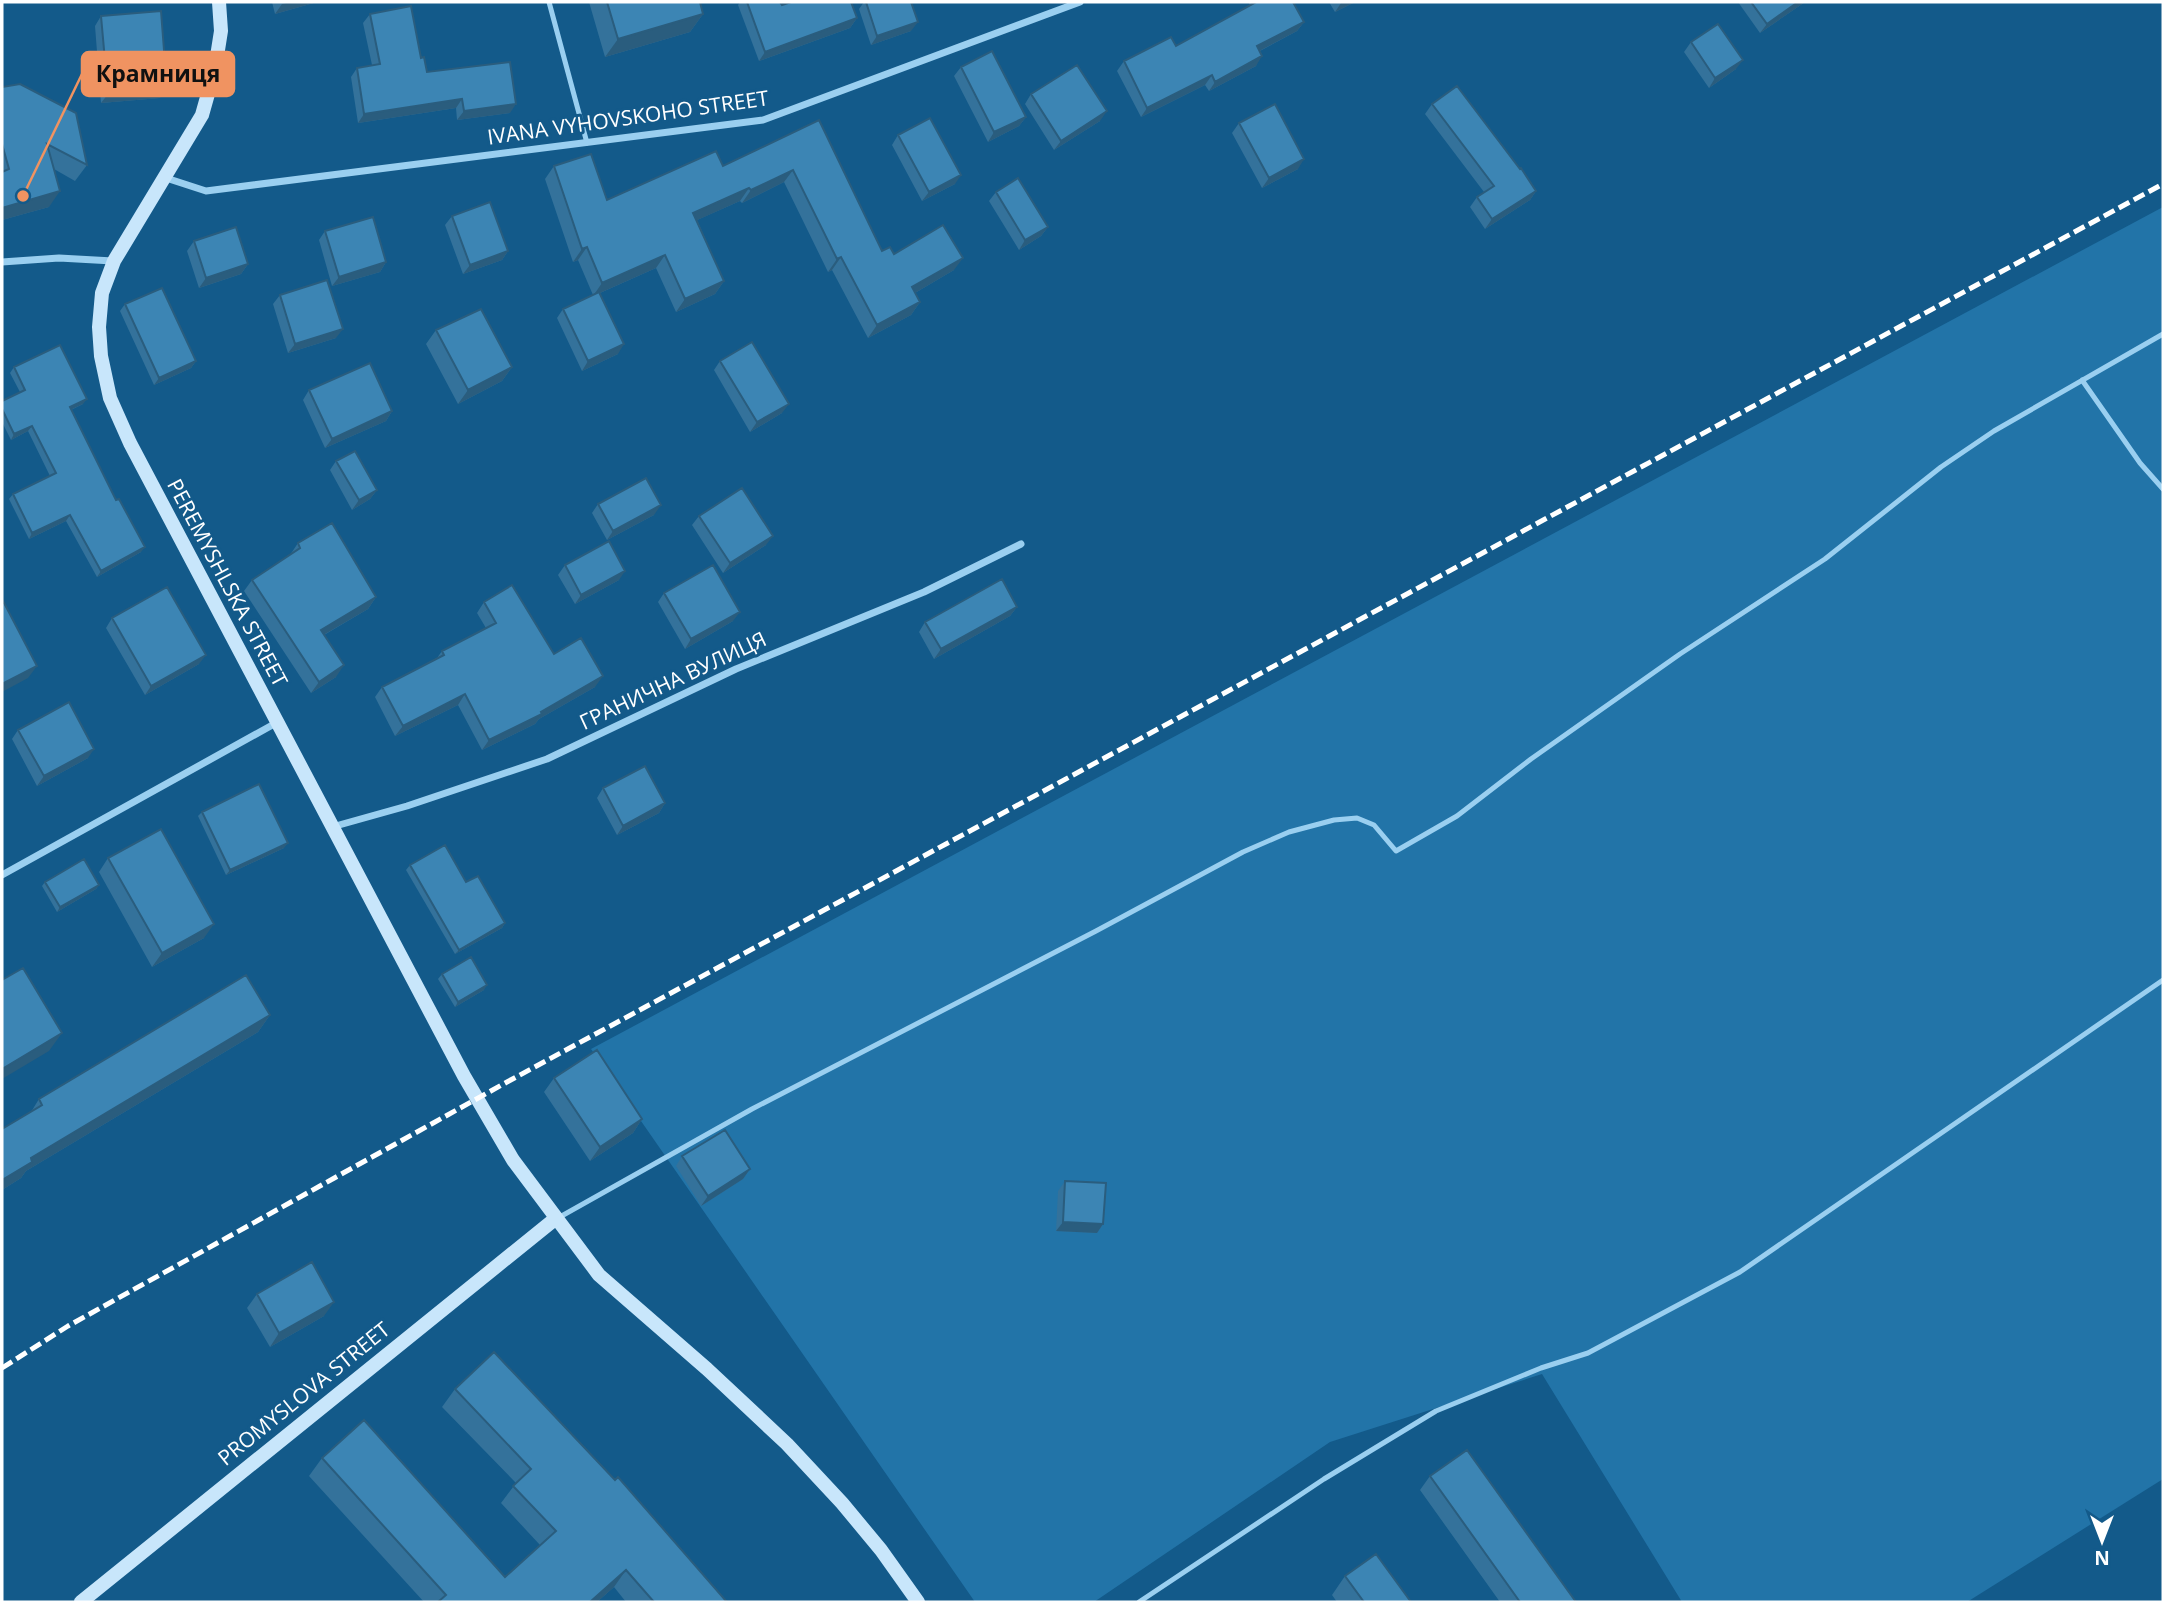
<svg xmlns="http://www.w3.org/2000/svg" width="2165" height="1604" font-family="'Open Sans',sans-serif">
	<style>
		.green { fill: #2274a8 }
		.lines { fill: none; stroke-linecap: round; stroke-linejoin: round }
		.lane { stroke: #9acff0; stroke-width: 5 }
		.street { stroke: #9acff0; stroke-width: 7 }
		.secondary { stroke: #c8e6fb; stroke-width: 14 }
		.rail { stroke: #fff; stroke-width: 5; stroke-dasharray: 12 5; stroke-linecap: butt }
		.wall { fill: #34729b }
		.shaded-wall { fill: #2a5d7e }
		.building { fill: #3c85b4; stroke: #2a5d7e; stroke-width: 2 }
		.labels { text-anchor: middle; stroke-width: 6; stroke-linejoin: round; paint-order: stroke }
		.street-label { font-size: 21px; fill: #fff; stroke: #135a8a }
		.leader { fill: none; stroke: #f09361; stroke-width: 2.5 }
		.callout-dot { fill: #f09361; stroke: #135a8a; stroke-width: 2.5 }
		.callout { fill: #f09361; stroke: #f09361; stroke-width: 2.5 }
		.callout-label { font-size: 23px; text-anchor: middle; font-weight: bold; fill: #111 }
	</style>
	<rect width="100%" height="100%" fill="#135a8a"/>
	<path class="green" d="M2163 207V1479L1967 1602H1682L1542 1374 1330 1442 1094 1602H975L591 1049Z"/>
	<g class="lines">
		<path class="lane" d="M549 2 587 143
			M2082 380 2140 463 2163 489
			M558 1218 752 1109 1096 931 1243 852 1289 832 1334 820 1357 818 1374 825 1396 851 1457 816 1531 759 1680 654 1825 559 1941 467 1994 431 2163 334
			M1139 1602 1324 1479 1436 1411 1541 1368 1588 1353 1740 1272 2163 980"/>
		<path class="street" d="M166 178 206 191 763 120 1080 2
			M2 262 59 258 113 261
			M332 827 407 806 547 759 736 669 924 592 1021 544
			M2 875 276 723"/>
		<path class="secondary" d="M219 2 221 31 215 69 202 115 114 261 102 293 99 327 101 356 110 398 130 443 464 1076 513 1160 599 1275 707 1369 787 1444 842 1503 881 1550 918 1602
			M81 1602 555 1219"/>
		<path class="rail" d="M2 1368 68 1326 507 1082 2163 184"/>
	</g>
	<path class="wall" d="M272 2H317L275 14Z
		M589 2H700L703 14 690 32 605 57Z
		M740 2H780L782 5 857 18 850 28 759 61 738 5Z
		M864 2H911V31L871 45 859 9Z
		M1248 2H1293L1304 22 1297 31 1260 51 1256 66 1209 91 1205 85 1141 117 1117 71 1124 61 1176 46 1250 5Z
		M1329 2H1355L1335 12Z
		M1738 2H1805L1760 33Z
		M370 14 421 58 427 72 510 113 457 120 456 108 358 123 351 77 357 68 372 65 363 23Z
		M101 16 160 98 101 103 95 26Z
		M1691 42 1736 69 1709 88 1684 52Z
		M961 67 1026 117 1019 126 988 142 954 76Z
		M2 87 87 165 75 181 54 169 49 207 2 220Z
		M1031 94 1100 121 1054 150 1025 104Z
		M1432 104 1536 191 1530 200 1485 229 1470 207 1477 197 1484 192 1425 114Z
		M819 120 882 251 954 270 915 293 920 302 911 315 868 338 832 270 828 272 784 182 742 203 740 201 697 220 724 281 715 294 676 312 656 268 600 293 618 354 582 371 557 318 563 309 593 295 578 260 573 262 545 179 554 166 607 200 723 166Z
		M1239 123 1298 169 1262 188 1232 133Z
		M898 135 955 184 922 201 892 145Z
		M996 192 1048 227 1041 236 1019 250 989 201Z
		M452 216 508 251 502 260 463 274 445 225Z
		M325 231 386 262 380 272 332 286 319 240Z
		M194 241 248 264 241 274 199 288 187 251Z
		M280 295 336 338 288 353 273 304Z
		M125 304 196 361 191 368 154 385 120 311Z
		M436 330 512 367 502 381 458 404 426 344Z
		M720 361 782 413 750 432 714 370Z
		M14 367 83 404 71 410 141 552 97 577 66 521 29 539 9 499 13 494 50 476 28 431 11 440 2 422V401L20 392 10 373Z
		M309 390 392 411 386 421 325 448 303 400Z
		M336 461 377 490 370 499 352 510 330 470Z
		M598 504 654 515 607 540 592 513Z
		M699 516 766 545 723 573 692 525Z
		M298 543 376 597 368 609 324 635 336 677 311 693 244 591 252 580 290 555Z
		M565 565 619 580 575 604 558 575Z
		M664 593 733 621 685 649 658 602Z
		M484 602 554 654 595 687 539 719 535 724 482 750 458 705 395 736 375 697 382 687 437 658 442 651 486 628 477 613Z
		M1017 607 1010 616 934 659 919 632 925 622Z
		M112 618 199 664 145 695 106 628Z
		M18 730 88 758 37 786 12 739Z
		M603 788 665 803 659 813 617 835 597 798Z
		M202 812 284 848 226 875 198 816Z
		M108 858 204 938 152 967 99 872Z
		M410 865 466 882 505 923 502 928 455 954 406 870Z
		M45 882 99 885 96 889 57 912 42 886Z
		M442 974 484 990 455 1007 438 979Z
		M270 1015 258 1032 26 1171 21 1178 2 1190V1129L31 1112 39 1099Z
		M554 1078 642 1119 633 1133 590 1161 544 1092Z
		M682 1156 750 1169 743 1179 701 1206 676 1166Z
		M1065 1181 1103 1224 1097 1233 1056 1231 1058 1191Z
		M257 1294 324 1316 270 1347 247 1308Z
		M455 1389 727 1602H626L614 1587 597 1602H424L309 1476 322 1458 505 1577 540 1545 501 1503 516 1483 442 1407Z
		M1430 1476 1576 1602H1500L1420 1490Z
		M1345 1576 1411 1602H1337L1332 1595Z"/>
	<path class="shaded-wall" d="M291 2H317L275 14 282 4Z
		M1344 2H1355L1335 12 1341 3Z
		M1798 2H1805L1760 33 1767 24Z
		M703 14 690 32 605 57 618 39Z
		M857 18 850 28 759 61 765 52Z
		M918 22 911 31 871 45 877 36Z
		M1304 22 1297 31 1250 56 1257 46Z
		M1262 56 1256 66 1209 91 1215 82Z
		M1743 60 1736 69 1709 88 1715 78Z
		M1212 75 1205 85 1141 117 1147 108Z
		M167 89 160 98 101 103 108 94Z
		M462 99 456 108 358 123 364 114Z
		M516 104 510 113 457 120 464 111Z
		M1107 111 1100 121 1054 150 1061 141Z
		M1026 117 1019 126 988 142 994 132Z
		M1304 159 1298 169 1262 188 1269 178Z
		M793 170 784 182 742 203 751 190Z
		M961 175 955 184 922 201 929 192Z
		M749 188 740 201 684 226 693 213Z
		M60 191 49 207 2 220V208Z
		M1536 191 1530 200 1485 229 1492 219Z
		M1048 227 1041 236 1019 250 1025 240Z
		M587 247 578 260 573 262 582 249Z
		M508 251 502 260 463 274 470 265Z
		M665 255 656 268 593 296 602 283Z
		M841 257 832 270 828 272 837 259Z
		M963 258 954 270 903 300 912 287Z
		M386 262 380 272 332 286 339 277Z
		M248 264 241 274 199 288 206 278Z
		M724 281 715 294 676 312 685 299Z
		M920 302 911 315 868 338 877 325Z
		M343 329 336 338 288 353 295 344Z
		M624 344 618 354 582 371 588 361Z
		M196 361 191 368 154 385 159 378Z
		M512 367 502 381 458 404 468 390Z
		M87 399 83 404 66 412 70 407Z
		M789 404 782 413 750 432 757 422Z
		M392 411 386 421 325 448 332 439Z
		M32 426 28 431 11 440 14 434Z
		M377 490 370 499 352 510 359 500Z
		M661 505 654 515 607 540 613 531Z
		M70 515 66 521 29 539 32 533Z
		M773 536 766 545 723 573 730 563Z
		M145 547 141 552 97 577 101 571Z
		M625 571 619 580 575 604 581 595Z
		M376 597 368 609 313 641 321 630Z
		M1017 607 1010 616 934 659 941 649Z
		M740 612 733 621 685 649 691 639Z
		M206 655 199 664 145 695 151 686Z
		M344 665 336 677 311 693 319 682Z
		M37 666 28 678 2 692V684Z
		M603 676 595 687 539 719 535 724 482 750 489 740Z
		M465 694 458 705 395 736 403 726Z
		M94 749 88 758 37 786 44 776Z
		M665 803 659 813 617 835 623 826Z
		M288 843 284 848 226 875 230 870Z
		M99 885 96 889 57 912 60 907Z
		M505 923 502 928 455 954 459 950Z
		M214 924 204 938 152 967 162 953Z
		M487 985 484 990 455 1007 458 1002Z
		M270 1015 258 1032 26 1171 21 1178 2 1190V1180L31 1158Z
		M62 1033 49 1051 2 1079V1069Z
		M642 1119 633 1133 590 1161 600 1147Z
		M750 1169 743 1179 701 1206 708 1196Z
		M1063 1222 1103 1224 1097 1233 1056 1231Z
		M334 1302 324 1316 270 1347 279 1333Z
		M626 1570 614 1587 597 1602H590Z"/>
	<path class="building" d="M607 2H700L703 14 618 39Z
		M747 2H780L782 5 791 2H851L857 18 765 52Z
		M866 2H911L918 22 877 36Z
		M1256 2H1293L1304 22 1257 46 1262 56 1215 82 1212 75 1147 108 1124 61 1171 37 1176 46Z
		M1751 2H1798L1767 24Z
		M411 6 421 58 424 57 427 72 510 62 516 104 464 111 462 99 364 114 357 68 380 64 370 14Z
		M161 11 167 89 108 94 101 16Z
		M1718 24 1743 60 1715 78 1691 42Z
		M992 51 1026 117 994 132 961 67Z
		M1077 65 1107 111 1061 141 1031 94Z
		M20 84 76 113 87 165 47 144 60 191 2 208V172L9 169 2 144V87Z
		M1457 86 1520 169 1521 168 1536 191 1492 219 1477 197 1494 186 1432 104Z
		M1275 104 1304 159 1269 178 1239 123Z
		M930 118 961 175 929 192 898 135Z
		M819 120 882 251 890 247 894 254 943 225 963 258 912 287 920 302 877 325 841 257 837 259 793 170 751 190 749 188 693 213 724 281 685 299 665 255 602 283 587 247 582 249 554 166 591 154 607 200 716 151 723 166Z
		M1018 178 1048 227 1025 240 996 192Z
		M490 202 508 251 470 265 452 216Z
		M373 217 386 262 339 277 325 231Z
		M236 227 248 264 206 278 194 241Z
		M327 280 343 329 295 344 280 295Z
		M162 288 196 361 159 378 125 304Z
		M599 292 624 344 588 361 563 309Z
		M481 309 512 367 468 390 436 330Z
		M752 342 789 404 757 422 720 361Z
		M60 345 87 399 70 407 116 500 119 499 145 547 101 571 70 515 32 533 13 494 56 473 32 426 14 434 2 409V401L25 390 14 367Z
		M370 363 392 411 332 439 309 390Z
		M355 451 377 490 359 500 336 461Z
		M646 478 661 505 613 531 598 504Z
		M742 488 773 536 730 563 699 516Z
		M332 523 376 597 321 630 344 665 319 682 252 580 300 548 298 543Z
		M609 541 625 571 581 595 565 565Z
		M713 565 740 612 691 639 664 593Z
		M1002 579 1017 607 941 649 925 622Z
		M512 585 554 654 581 638 603 676 541 712 542 714 489 740 465 694 403 726 382 687 444 655 442 651 496 623 484 602Z
		M167 587 206 655 151 686 112 618Z
		M2 599 37 666 2 684Z
		M69 702 94 749 44 776 18 730Z
		M645 766 665 803 623 826 603 788Z
		M259 784 288 843 230 870 202 812Z
		M161 829 214 924 162 953 108 858Z
		M445 845 466 882 478 876 505 923 459 950 410 865Z
		M84 859 99 885 60 907 45 882Z
		M471 957 487 985 458 1002 442 974Z
		M23 968 62 1033 2 1069V980Z
		M246 975 270 1015 31 1158 32 1162 2 1180V1129L42 1105 39 1099Z
		M597 1050 642 1119 600 1147 554 1078Z
		M725 1130 750 1169 708 1196 682 1156Z
		M1065 1181 1106 1183 1103 1224 1063 1222Z
		M312 1262 334 1302 279 1333 257 1294Z
		M494 1352 615 1480 618 1477 727 1602H654L626 1570 590 1602H438L446 1595 322 1458 364 1420 505 1577 556 1531 513 1486 531 1469 455 1389Z
		M1467 1450 1576 1602H1520L1430 1476Z
		M1376 1554 1411 1602H1364L1345 1576Z"/>
	<g class="labels">
		<g class="street-label">
			<text transform="translate(628 118) rotate(-8)" y="7">IVANA VYHOVSKOHO STREET</text>
			<text transform="translate(227 583) rotate(62)" y="7">PEREMYSHLSKA STREET</text>
			<text transform="translate(673 681) rotate(-25)" y="7">ГРАНИЧНА ВУЛИЦЯ</text>
			<text transform="translate(304 1394) rotate(-39)" y="7">PROMYSLOVA STREET</text>
		</g>
	</g>
	<path class="leader" d="M23 196L82 74"/>
	<circle class="callout-dot" cx="23" cy="196" r="7"/>
	<rect class="callout" x="82" y="52" width="152" height="44" rx="7"/>
	<g class="callout-label">
		<text x="158" y="82">Крамниця</text>
	</g>
	<rect width="2165" height="1604" fill="none" stroke="#ffffff" stroke-width="7"/>
	<g transform="translate(2102 1541) rotate(180)" stroke="#135a8a" stroke-width="5" paint-order="stroke">
	<path d="M0-5L12 26L0 18L-12 26Z" fill="#ffffff"/>
	<text y="-10" font-size="19" font-weight="bold" text-anchor="middle" fill="#ffffff">N</text>
	</g>
</svg>
